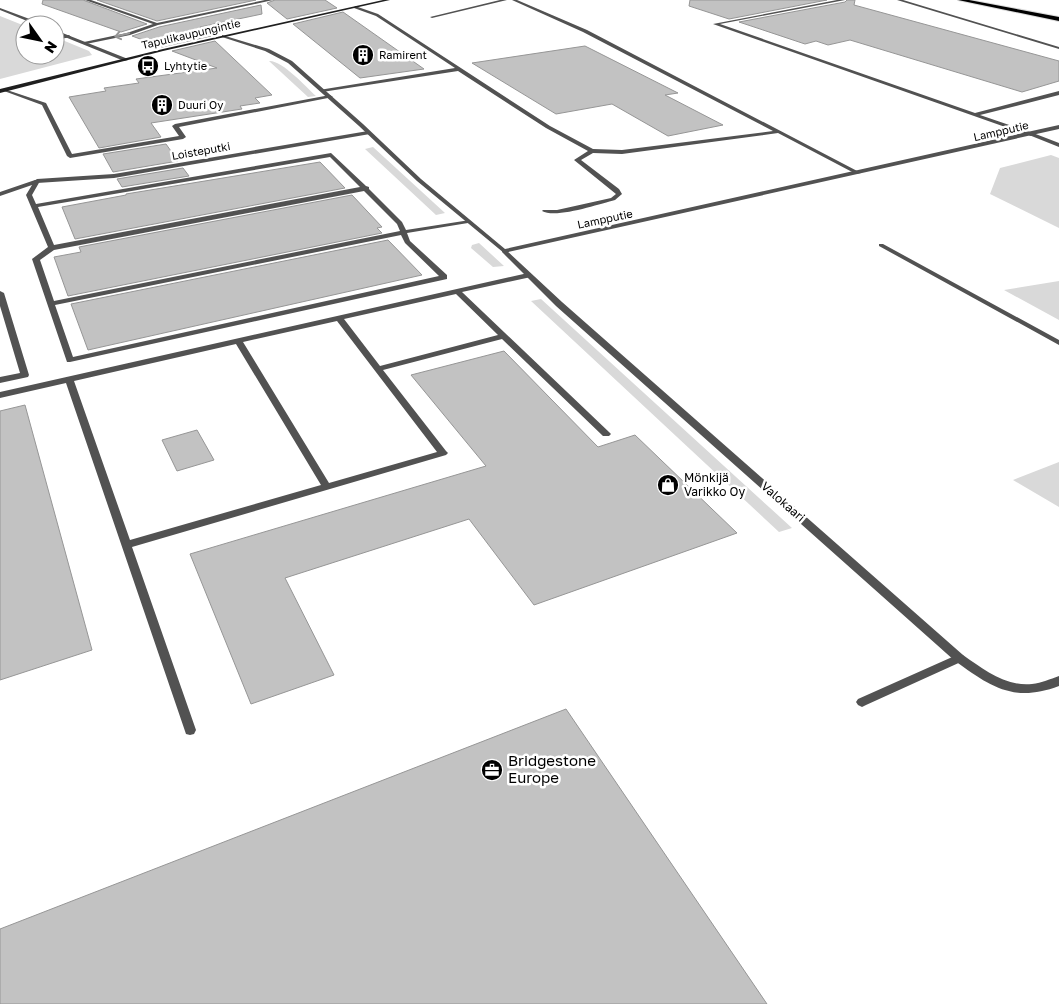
<svg xmlns="http://www.w3.org/2000/svg" width="1059" height="1004" font-family="'Golos Text',sans-serif">
	<style>
		.green { fill: #d9d9d9 }
		.building { fill: #c2c2c2; stroke: #969696 }
		.lines { fill: none; stroke-linecap: round; stroke-linejoin: round }
		.primary-casing { stroke: #dbdbdb; stroke-width: 2 }
		.service { fill: #525252; fill-rule: evenodd }
		.minor { fill: #525252; fill-rule: evenodd }
		.tertiary { fill: #525252; fill-rule: evenodd }
		.secondary { fill: #1f1f1f; fill-rule: evenodd }
		.primary { fill: #000; fill-rule: evenodd }
		.oneway { stroke: #979797 }
		.labels { text-anchor: middle; stroke-width: 5; stroke-linejoin: round; paint-order: stroke }
		.far-street-label { font-size: 11px; fill: #000; stroke: #fff }
		.far-poi-label { font-size: 11px; fill: #000; stroke: #fff; text-anchor: start }
		.poi-label { font-size: 12px; fill: #000; stroke: #fff; text-anchor: start }
		.street-label { font-size: 12px; fill: #000; stroke: #fff }
		.near-poi-label { font-size: 15px; fill: #000; stroke: #fff; text-anchor: start }
	</style>
	<rect width="100%" height="100%" fill="#fff"/>
	<path class="green" d="M0 16 25 26V55H55V37L89 51 92 55 0 79Z
		M269 61C282 60 306 87 316 96L308 97Z
		M373 147 445 213 436 215 365 149Z
		M1051 155 1059 158V228L990 194 1000 168Z
		M479 243 504 266 493 267 471 248 472 245Z
		M1059 281V320L1004 290Z
		M541 299 792 528 779 532 531 301Z
		M1059 462V507L1013 480Z"/>
	<path class="building" d="M43 0H83L147 24 121 32 42 4Z
		M97 0H256L157 21Z
		M275 0H325L337 8 287 19 267 3Z
		M690 0H827L729 19 689 6Z
		M847 0H855L854 5 1059 61V81L1022 92 850 40 828 45 816 41 805 44 739 22 845 2Z
		M261 5 262 14 200 27 211 36 162 47 132 36 159 27Z
		M343 12 424 69 360 78 293 24Z
		M215 41 272 95 255 98 260 103 240 106 242 109 151 123 161 137 99 148 69 97 106 91 104 88 139 83 136 79 217 68 172 51Z
		M585 46 678 93 665 95 723 125 668 136 612 104 556 114 472 63Z
		M166 144 178 161 113 172 103 154Z
		M320 162 345 188 75 239 62 207 126 195V194Z
		M183 168 189 176 122 187 117 179Z
		M352 195 382 227 377 228 382 233 68 296 54 257 81 252 79 247Z
		M388 240 422 275 88 350 71 304Z
		M504 351 598 447 635 435 737 533 534 605 469 519 285 578 334 675 251 704 190 554 486 466 411 375Z
		M25 405 92 650 0 680V411Z
		M197 430 214 460 177 471 162 440Z
		M566 709 767 1004H0V929Z"/>
	<g class="lines">
		<g class="primary-casing">
			<path id="primary" d="M958 0H969L1059 17V21Z"/>
		</g>
		<path class="service" d="M85 0H91L157 23 265 0H273L158 25 130 35 86 44 84 42 127 33 153 24Z
			M500 0H507L432 18 430 17Z
			M512 0H517L587 30 861 173 856 174 778 133 622 154 593 153 581 160 619 189 622 194 615 200C599 204 556 219 542 211L543 210H557L611 198 616 194 574 160 588 151 546 128 458 71 322 92 319 90 455 68 376 16 354 8 355 6 378 14 550 126 593 149 622 150 773 131 583 32Z
			M837 0H845L720 24 975 113 1059 91V95L980 115 1033 133 1034 134 1031 136 713 24Z
			M897 0H903L1059 47V49Z
			M69 35 71 37 55 40V38Z
			M4 89 46 103 72 154 179 136 172 126 175 124 330 95 333 97 179 127 186 137 183 139 70 158 67 156 42 105 4 91Z
			M331 153 366 186 369 187V189L402 222 406 230 470 220V222L468 223 407 233 410 241 447 275V279L70 362H67L32 259 48 247 26 195 32 185 0 196V192L35 180H39L40 181 32 195 36 204ZM330 157 360 187 54 245 38 207ZM364 191 397 224 400 231 54 301 40 260 54 250ZM401 235 405 243 439 276 73 357 55 305Z
			M879 244H883L1059 340V345L879 246Z
			M528 273H531V277L462 292 609 432 611 434 609 436H603L502 339 383 370 446 451 448 453 446 455 132 547 196 730 194 734 190 735 186 734 66 383 0 398V392ZM456 294 498 335 380 366 344 319ZM337 321 437 452 329 483 243 342ZM236 344 321 485 130 540 74 381Z
			M0 291 4 293 29 375 28 377 0 383V377L20 373 0 306Z
			M959 654 963 655 965 658 963 661 866 705 862 707 858 705 856 702 858 699Z"/>
		<path class="minor" d="M0 8 43 24V25H37L0 10Z
			M55 30 128 59V60L124 61 55 33Z
			M368 131 370 132V134L114 178 37 183 34 181 37 179 114 174Z
			M1029 133H1033L1059 143V147L1029 135Z
			M502 250H506L562 302 963 655C983 669 1006 687 1032 684 1042 683 1050 679 1059 676V686C1014 703 991 687 955 661L556 306 502 252Z"/>
		<path class="tertiary" d="M222 35 269 49 292 61 363 124 421 179 505 249 1059 125V129L504 253 417 181 359 126 288 63 265 51 222 37Z"/>
		<path class="secondary" d="M383 0H390L163 51 0 93V89L163 49Z"/>
		<use href="#primary" class="primary"/>
	</g>
	<defs><path id="oneway-shaft" d="M-6 0H5M1.5-3L5.5 0L1.5 3" fill="none" stroke-width="1.6" stroke-linecap="round" stroke-linejoin="round" transform="scale(1.25)"/></defs>
	<use class="oneway" href="#oneway-shaft" transform="translate(122 35) rotate(166)"/>
	<defs>
		<g id="building-disc" transform="scale(1.125)"><circle r="9.5" fill="#000" stroke="#fff"/><path d="M-4-6H4V6H1V3H-1V6H-4ZM-2.5-4.3h1.7v1.8h-1.7ZM.8-4.3h1.7v1.8H.8ZM-2.5-1h1.7V.8h-1.7ZM.8-1h1.7V.8H.8Z" fill="#fff"/></g>
		<g id="bus-disc" transform="scale(1.125)"><circle r="9.5" fill="#000" stroke="#fff"/><path d="M-5-6H5V4H4V6H2V4H-2V6H-4V4H-5ZM-3.5-4V0h7V-4ZM-3.5 1.2v1.5H-2V1.2ZM2 1.2v1.5H3.5V1.2Z" fill="#fff"/></g>
		<g id="shop-disc" transform="scale(1.125)"><circle r="9.5" fill="#000" stroke="#fff"/><path d="M-5-2.5h2.3a2.7 3.5 0 0 1 5.4 0H5L5.5 6h-11ZM-1.5-2.5h3a1.5 2.3 0 0 0-3 0Z" fill="#fff"/></g>
		<g id="office-disc" transform="scale(1.125)"><circle r="9.5" fill="#000" stroke="#fff"/><path d="M-6-3h4V-5.5h4V-3h4V5H-6ZM-1-4.5V-3h2v-1.5ZM-6 0V1H6V0Z" fill="#fff"/></g>
	</defs>
	<g fill-rule="evenodd">
		<use href="#building-disc" x="363" y="55"/>
		<use href="#bus-disc" x="148" y="66"/>
		<use href="#building-disc" x="162" y="105"/>
		<use href="#shop-disc" x="668" y="485"/>
		<use href="#office-disc" x="492" y="770"/>
	</g>
	<g class="labels">
		<g class="far-street-label">
			<text transform="translate(191 34) rotate(-13)" y="4">Tapulikaupungintie</text>
			<text transform="translate(1001 131) rotate(-13)" y="4">Lampputie</text>
			<text transform="translate(201 151) rotate(-10)" y="4">Loisteputki</text>
			<text transform="translate(605 219) rotate(-12)" y="4">Lampputie</text>
		</g>
		<g class="far-poi-label">
			<text x="379" y="59">Ramirent</text>
			<text x="164" y="70">Lyhtytie</text>
			<text x="178" y="109">Duuri Oy</text>
		</g>
		<g class="poi-label">
			<text x="684" y="482">Mönkijä<tspan x="684" dy="14">Varikko Oy</tspan></text>
		</g>
		<g class="street-label">
			<text transform="translate(783 502) rotate(41)" y="4">Valokaari</text>
		</g>
		<g class="near-poi-label">
			<text x="508" y="766">Bridgestone<tspan x="508" dy="17">Europe</tspan></text>
		</g>
	</g>
	<g transform="translate(40 40) rotate(123)"><circle r="24" fill="#ffffff" stroke="#999999"/>
	<path d="M0-4L9 19L0 12L-9 19Z" fill="#000000"/>
	<text y="-8" font-size="14" font-weight="bold" text-anchor="middle" fill="#000000">N</text>
	</g>
</svg>
